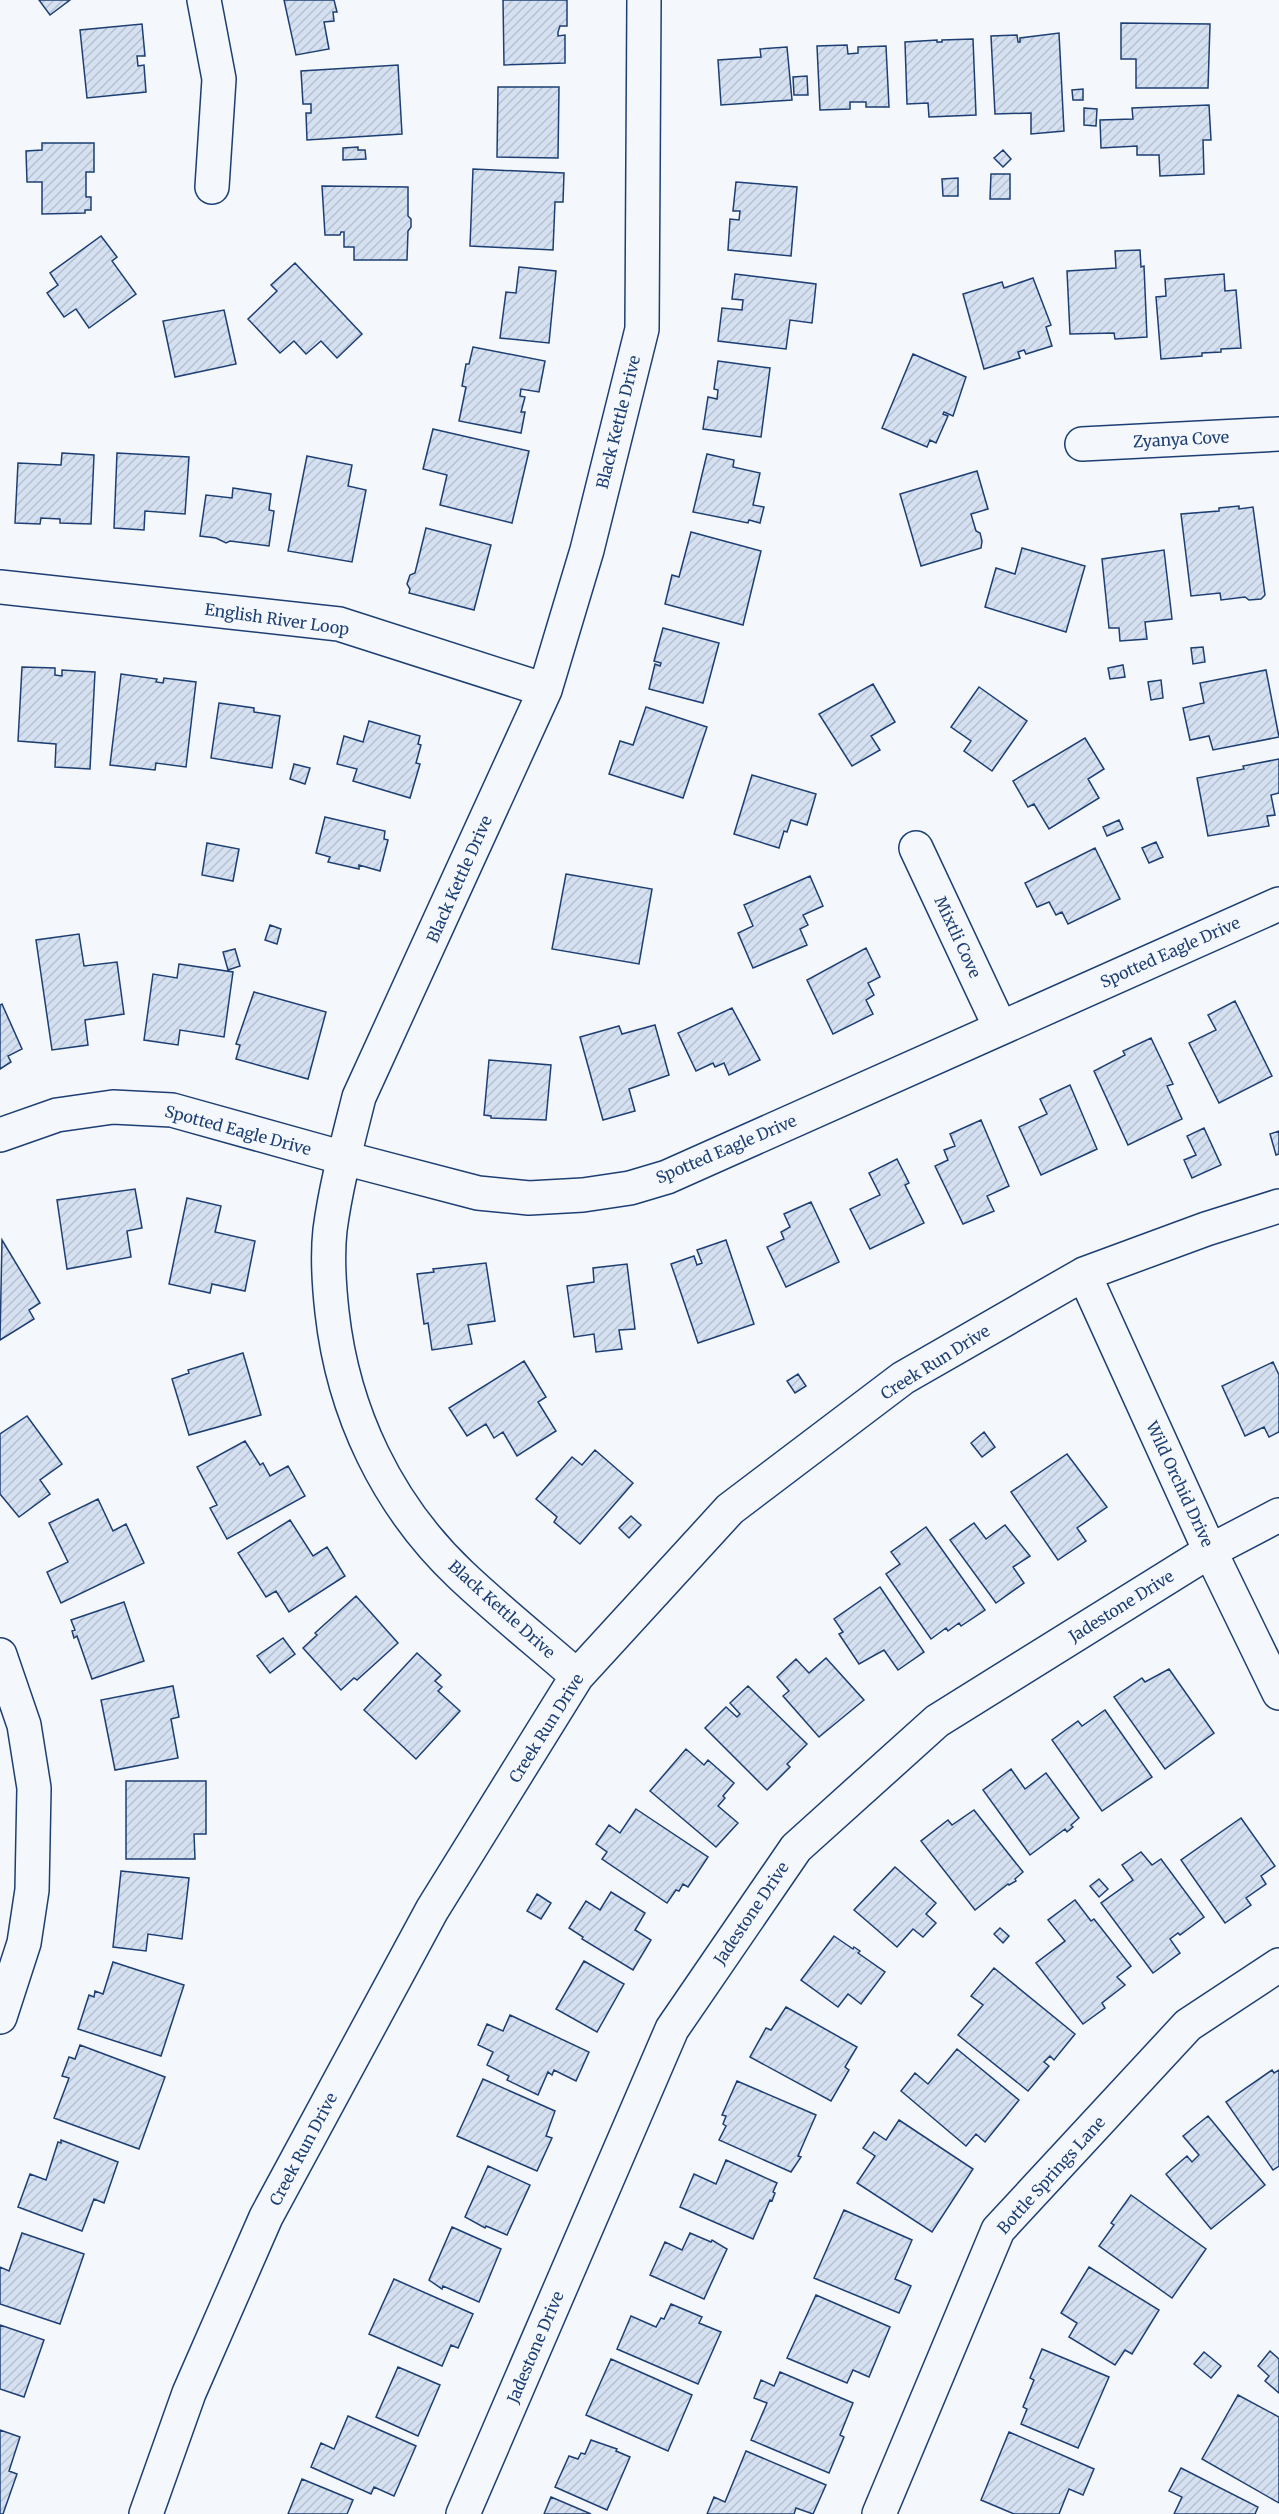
<svg xmlns="http://www.w3.org/2000/svg" width="1279" height="2514" font-family="Merriweather,serif">
	<style>
		.building { fill: url(#building-hatch); stroke: #1d3f73; stroke-width: 1.5 }
		.lines { fill: none; stroke-linecap: round; stroke-linejoin: round }
		.minor-casing { stroke: #1d3f73; stroke-width: 36 }
		.minor { stroke: #f4f7fb; stroke-width: 33 }
		.labels { text-anchor: middle; stroke-width: 4.5; stroke-linejoin: round; paint-order: stroke }
		.street-label { font-size: 16px; fill: #1d3f73; stroke: #f4f7fb }
	</style>
	<defs>
		<pattern id="building-hatch" width="6" height="6" patternUnits="userSpaceOnUse" patternTransform="scale(1.5)"><rect width="6" height="6" fill="#d5e0f0"/><path d="M-1 1l2-2M0 6l6-6M5 7l2-2" fill="none" stroke="#b6c1d1"/></pattern>
	</defs>
	<rect width="100%" height="100%" fill="#f4f7fb"/>
	<path class="building" d="M39 0H70L50 15Z
		M284 0H334L337 12H333L334 21 324 22 329 49 296 55Z
		M503 0H567V26H560L558 32V36L565 35V63L504 65Z
		M1121 23 1210 24 1208 88H1136V59H1121Z
		M142 24 145 56H137L138 66 144 65 146 92 87 98 80 30Z
		M1059 33 1064 131 1031 134V113L995 114 991 36 1017 35 1018 42H1020V38Z
		M973 39 976 115 929 117 928 103 907 104 905 42 937 40V42H942V40Z
		M847 45 848 54 858 53V47L886 46 889 107H866V102H850V109L820 110 817 46Z
		M787 47 792 100 721 105 718 60 761 57 760 49Z
		M398 65 402 134 307 140 306 113H311V104H303L301 71Z
		M807 76 808 95H794L793 77Z
		M498 87H559L558 158 497 157Z
		M1083 89V100H1073L1072 90Z
		M1209 105 1211 140H1203L1204 174 1160 176 1159 155H1137V146L1101 148 1100 120 1133 119 1132 108Z
		M1084 108 1097 109 1096 126 1084 125Z
		M42 143H94V172H86V197H91V210H85V213L42 214V182H27L26 151 42 150Z
		M358 147V150H365L366 159 343 160V148Z
		M1003 150 1011 159 1003 167 994 158Z
		M473 169 564 173 563 202H555L553 250 470 246Z
		M991 174H1010V199H990Z
		M958 178V196H943L942 179Z
		M736 182 797 187 791 256 728 250 730 219 739 220 740 211H733Z
		M322 186 408 187V216L411 219V227L408 231 407 260H354V247H344V232H341L340 235H325Z
		M101 236 117 257 112 261 136 294 89 328 76 309 64 317 47 293 58 285 50 273Z
		M1140 250 1141 267 1144 266 1147 337 1115 339 1114 333 1070 334 1067 271 1116 268 1115 251Z
		M295 263 362 334 337 358 321 341 306 354 294 341 280 353 248 319 277 291 271 285Z
		M519 267 556 271 549 343 500 338 506 292 516 293Z
		M735 274 816 284 812 323 790 320 786 349 718 341 722 308 742 310 743 300 732 299Z
		M1224 274 1225 291 1236 290 1241 348 1221 349V352L1202 353V356L1161 359 1156 297 1166 296 1165 279Z
		M1033 278 1051 325 1046 327 1052 346 1026 354 1024 350 1018 352 1020 358 984 369 963 294 1002 282 1004 288Z
		M224 310 236 364 175 377 163 321Z
		M473 347 545 361 539 392 521 389 520 396 525 397 521 412H525L521 433 459 421 466 387 462 386 466 364H469Z
		M913 354 966 377 953 416 944 412 943 414 948 416 936 443 930 440 927 447 882 428Z
		M718 361 770 368 761 437 703 429 708 397 717 399 718 390 714 389Z
		M433 429 529 451 512 523 440 505 447 475 423 469Z
		M62 453 94 455 91 524 60 523V519L41 518 40 524 15 523 18 463 61 465Z
		M117 453 189 457 185 514 145 511 144 530 114 528Z
		M707 454 734 460 733 467 760 473 753 505 764 507 760 523 749 520 748 523 693 512Z
		M307 456 352 465 348 486 366 490 352 562 288 551Z
		M977 471 988 509 971 514 976 531 980 533 982 541 981 548 921 566 900 494Z
		M233 488 271 494 269 510 274 511 269 546 230 541 226 543 216 538 200 536 206 495 232 498Z
		M1239 506V509L1253 507 1265 595 1261 599 1249 600 1245 597 1221 600 1220 593 1191 596 1181 514 1219 511V508Z
		M426 528 491 545 474 610 409 593 410 589 407 584 410 575 415 573Z
		M691 532 761 551 743 625 665 604 672 575 679 577Z
		M1022 548 1085 566 1066 632 985 607 996 568 1015 574Z
		M1164 550 1172 619 1145 622 1147 639 1120 641 1119 628H1109L1102 559Z
		M663 628 719 643 703 703 649 689 655 664 660 666 661 663 654 661Z
		M1203 647 1205 662 1193 664 1191 648Z
		M1123 665 1125 677 1110 679 1108 668Z
		M22 667 55 668V675L62 676V670L95 672 90 769 55 767 56 744 18 741Z
		M1266 670 1279 737 1213 750 1209 736 1190 740 1183 708 1204 703 1200 683Z
		M121 674 157 679 156 682 163 683 164 678 196 682 186 767 156 763 155 770 110 765Z
		M1161 680 1163 698 1151 700 1148 682Z
		M873 684 895 722 871 736 880 750 852 766 819 714Z
		M979 687 1027 721 992 771 964 751 971 741 951 727Z
		M219 703 254 708V712L280 716 272 768 211 758Z
		M646 707 707 727 683 798 609 774 620 741 633 745Z
		M369 721 420 736 418 744 421 745 416 763 420 764 410 798 353 781 357 769 337 764 344 736 363 742Z
		M1085 738 1104 769 1088 779 1099 798 1049 829 1034 804 1028 807 1013 781Z
		M1279 759V793L1271 795 1275 815 1267 816 1269 826 1208 836 1197 778 1244 769 1243 766Z
		M294 764 310 768 305 784 290 779Z
		M752 775 816 794 807 825 791 820 787 832 784 831 779 848 734 834Z
		M325 817 385 831 384 839 388 840 380 871 359 865V869L328 862 330 857 316 853Z
		M1119 820 1123 829 1107 836 1103 827Z
		M1156 842 1163 857 1149 863 1142 848Z
		M207 843 239 849 233 881 202 875Z
		M1095 848 1120 899 1068 924 1062 912 1056 915 1049 902 1037 907 1025 883Z
		M566 874 652 889 639 964 552 949Z
		M810 876 823 906 803 915 808 925 800 929 807 945 753 968 738 933 753 926 744 905Z
		M270 925 281 929 277 944 265 940Z
		M79 934 84 966 117 962 124 1014 85 1020 88 1045 52 1050 36 940Z
		M866 948 880 977 868 983 874 995 866 1000 873 1014 833 1034 807 980Z
		M235 949 240 966 228 970 223 952Z
		M179 964 233 972 224 1037 180 1030 178 1045 144 1040 153 974 177 978Z
		M254 992 326 1012 308 1079 236 1059 240 1045 236 1044Z
		M1235 1001 1272 1076 1219 1103 1189 1043 1216 1030 1208 1015Z
		M2 1004 22 1049 8 1056 11 1062 0 1069V1005Z
		M732 1008 760 1060 729 1075 724 1063 715 1067 713 1063 696 1071 678 1033Z
		M655 1025 669 1075 629 1089 635 1111 603 1120 580 1037 619 1026 622 1034Z
		M1151 1038 1173 1084 1167 1086 1182 1119 1128 1145 1094 1071 1125 1055 1123 1051Z
		M489 1060 551 1065 546 1120 491 1118V1116L484 1115Z
		M1070 1085 1097 1149 1041 1175 1019 1127 1047 1114 1040 1099Z
		M981 1120 1009 1186 987 1196 994 1211 963 1224 935 1166 948 1160 944 1150 955 1146 950 1134Z
		M1204 1128 1221 1165 1192 1178 1184 1160 1196 1155 1187 1136Z
		M1279 1131V1154L1276 1155 1270 1134Z
		M897 1159 909 1183 905 1185 924 1223 870 1249 850 1209 880 1195 869 1173Z
		M135 1189 142 1228 127 1231 131 1257 67 1269 57 1200Z
		M187 1198 221 1206 215 1232 255 1241 245 1291 212 1284 210 1293 169 1284Z
		M811 1202 839 1262 786 1287 767 1247 784 1239 781 1232 790 1227 784 1214Z
		M2 1240 40 1303 29 1310 34 1319 0 1340Z
		M726 1240 754 1324 698 1343 671 1264 694 1256 697 1265 702 1263 697 1250Z
		M486 1263 495 1321 468 1325 472 1344 432 1350 428 1323 424 1324 417 1274 434 1272 433 1269Z
		M627 1264 635 1329 619 1330 622 1349 596 1352 594 1334 574 1337 567 1286 594 1282 593 1268Z
		M243 1353 261 1415 189 1435 172 1379 189 1373 188 1370Z
		M524 1361 546 1397 538 1402 556 1431 517 1456 503 1432 494 1438 486 1424 467 1436 449 1408Z
		M1273 1362 1279 1375V1432L1269 1437 1264 1427 1245 1436 1222 1386Z
		M798 1374 806 1386 795 1393 787 1381Z
		M27 1416 62 1464 40 1480 50 1494 19 1517 0 1494V1434Z
		M984 1432 995 1447 982 1457 971 1443Z
		M245 1441 260 1465 263 1463 270 1476 288 1466 305 1496 227 1539 210 1508 217 1505 197 1467Z
		M595 1450 633 1483 580 1544 554 1522 557 1517 536 1499 572 1457 582 1465Z
		M1067 1454 1107 1507 1077 1528 1086 1541 1058 1560 1011 1492Z
		M98 1499 113 1531 126 1524 144 1563 61 1603 47 1572 68 1562 49 1523Z
		M631 1516 641 1525 629 1538 619 1528Z
		M290 1520 313 1556 327 1547 345 1576 289 1612 276 1591 266 1597 238 1553Z
		M974 1523 986 1539 1005 1525 1030 1556 1013 1567 1024 1583 996 1603 950 1540Z
		M926 1527 985 1610 961 1626 959 1623 948 1631 946 1628 931 1639 886 1574 900 1564 891 1552Z
		M880 1587 924 1652 898 1670 884 1650 859 1664 839 1634 843 1632 834 1619Z
		M356 1596 398 1643 357 1680 354 1678 341 1690 303 1648 317 1635 315 1633Z
		M124 1602 144 1661 92 1679 77 1636 74 1638 72 1631 75 1630 71 1620Z
		M283 1638 295 1654 270 1673 257 1656Z
		M417 1653 441 1675 435 1681 442 1687 438 1691 460 1711 416 1759 364 1710Z
		M826 1658 864 1700 819 1737 783 1696 789 1691 777 1677 796 1659 809 1673Z
		M1169 1669 1214 1733 1165 1769 1114 1697 1142 1678 1145 1682Z
		M173 1686 179 1717 171 1719 178 1758 115 1770 101 1700Z
		M748 1686 807 1744 787 1764 790 1767 767 1790 705 1728 726 1707 737 1717 740 1714 730 1703Z
		M1105 1710 1152 1777 1102 1811 1052 1740 1078 1721 1082 1726Z
		M686 1749 704 1765 708 1760 734 1783 723 1796 725 1798 718 1806 738 1823 716 1847 650 1791Z
		M1011 1769 1025 1789 1046 1773 1079 1818 1071 1825 1073 1827 1067 1832 1065 1829 1030 1855 983 1790Z
		M126 1781H206V1834H194L195 1859H126Z
		M636 1809 708 1857 688 1887 683 1884 679 1891 676 1890 667 1903 602 1859 607 1852 596 1844 609 1825 620 1833Z
		M974 1810 1023 1872 1015 1879 1016 1881 1009 1885 1008 1884 975 1910 921 1841 948 1820 952 1825Z
		M1241 1818 1275 1866 1261 1876 1266 1884 1246 1898 1251 1905 1225 1923 1181 1860Z
		M1141 1852 1152 1865 1161 1859 1204 1917 1180 1935 1178 1933 1170 1939 1180 1953 1153 1973 1101 1903 1133 1880 1122 1865Z
		M895 1867 936 1903 926 1914 936 1923 923 1937 913 1929 897 1947 854 1910Z
		M121 1871 189 1878 182 1939 148 1934 146 1951 113 1947Z
		M1099 1879 1108 1889 1099 1897 1090 1886Z
		M611 1892 645 1913 635 1930 651 1940 633 1970 582 1939 583 1937 569 1928 586 1901 600 1910Z
		M537 1894 551 1903 541 1919 527 1911Z
		M1075 1900 1091 1921 1094 1919 1131 1966 1117 1977 1125 1985 1102 2003 1105 2008 1083 2024 1036 1963 1065 1941 1048 1920Z
		M1000 1928 1009 1936 1003 1943 994 1934Z
		M834 1936 853 1949 854 1947 860 1951 858 1953 885 1972 861 2004 848 1994 838 2007 801 1980Z
		M584 1961 624 1984 597 2032 556 2009Z
		M113 1962 184 1985 161 2056 78 2029 89 1995 94 1997 95 1991 103 1994Z
		M994 1968 1075 2034 1054 2060 1050 2056 1044 2062 1049 2066 1028 2091 958 2035 983 2005 971 1996Z
		M786 2007 857 2047 845 2067 849 2070 831 2101 750 2057 766 2028 771 2030Z
		M510 2015 589 2052 576 2081 554 2070 552 2075 548 2072 538 2095 507 2080 509 2076 487 2065 493 2052 478 2045 487 2024 503 2031Z
		M80 2045 165 2077 139 2149 54 2118 69 2078 62 2076 69 2057 75 2059Z
		M957 2049 1019 2100 985 2142 976 2134 966 2146 901 2091 915 2073 928 2084Z
		M1272 2070 1274 2073 1279 2070V2166L1273 2170 1226 2102Z
		M483 2079 555 2111 546 2136 552 2138 537 2171 457 2136Z
		M737 2081 816 2115 798 2156 801 2157 791 2172 719 2140 726 2126 723 2124 726 2116 722 2115Z
		M1208 2116 1265 2185 1211 2229 1166 2174 1187 2156 1192 2162 1199 2155 1183 2136Z
		M899 2120 973 2169 932 2232 857 2183 875 2156 863 2148 874 2132 886 2140Z
		M61 2140 118 2162 104 2203 94 2199 82 2231 18 2207 30 2174 46 2180 58 2142 61 2143Z
		M726 2160 777 2183 773 2192 775 2193 772 2201 770 2200 753 2239 680 2207 694 2174 716 2184Z
		M488 2166 530 2185 507 2235 486 2226 485 2228 465 2217Z
		M1131 2195 1206 2249 1172 2298 1099 2246 1114 2225 1111 2223Z
		M844 2210 912 2240 895 2279 911 2286 899 2313 814 2278Z
		M452 2227 501 2249 479 2302 443 2286 442 2289 429 2280Z
		M22 2233 84 2254 60 2324 0 2304V2267L9 2271Z
		M690 2233 711 2242 712 2240 727 2249 704 2299 650 2275 665 2242 682 2250Z
		M1089 2267 1159 2310 1132 2354 1125 2350 1115 2365 1069 2337 1077 2323 1061 2313Z
		M394 2279 473 2314 458 2348 451 2345 442 2366 369 2334Z
		M816 2295 890 2327 869 2377 853 2370 847 2383 787 2358Z
		M671 2304 702 2317 699 2323 721 2332 698 2384 617 2349 631 2316 656 2327 661 2318 664 2319Z
		M0 2325 44 2340 24 2397 0 2389Z
		M1042 2349 1109 2377 1078 2448 1021 2424 1027 2409 1023 2407 1034 2380 1030 2378Z
		M1270 2351 1279 2359V2393L1265 2381 1269 2376 1258 2366Z
		M1204 2352 1221 2366 1211 2378 1194 2364Z
		M611 2359 692 2395 668 2451 586 2415Z
		M398 2367 440 2385 418 2436 376 2417Z
		M780 2372 853 2403 840 2435 844 2437 829 2473 751 2440 767 2403 754 2398 761 2380 774 2386Z
		M1238 2395 1279 2417V2503L1202 2459Z
		M348 2416 416 2446 394 2496 374 2487 371 2494 311 2467 321 2443 334 2449Z
		M0 2430 20 2437 9 2471 17 2474 3 2514H0Z
		M1009 2432 1094 2469 1083 2495 1069 2489 1059 2514H1014L981 2500Z
		M591 2440 617 2449 616 2451 630 2457 607 2510 555 2487 569 2456 578 2459 581 2453 585 2454Z
		M746 2451 826 2485 813 2514 796 2508 794 2514H707L714 2497 725 2502Z
		M1181 2468 1258 2507 1255 2514H1174L1182 2497 1169 2491Z
		M302 2479 353 2500 347 2514H288Z
		M551 2497 591 2514H544Z"/>
	<g class="lines">
		<g class="minor-casing">
			<path id="minor" d="M204 0 219 79 212 187
				M1082 444 1279 434
				M0 587 339 624 545 690
				M916 848 1000 1027
				M0 1135 57 1115 113 1107 172 1110 344 1158 478 1193 529 1198 583 1195 630 1188 667 1177 1279 904
				M1084 1274 1210 1551 1279 1693
				M0 1655 24 1725 34 1788 32 1890 24 1943 0 2017
				M577 1676C538 1642 498 1610 461 1575 387 1505 343 1412 332 1312 329 1285 327 1257 330 1230 336 1185 348 1141 359 1097L545 690 587 550 642 329 644 0
				M146 2514 189 2393 266 2217 432 1910 577 1676 730 1509 903 1378 1084 1274 1206 1229 1279 1206
				M463 2514 672 2029 796 1848 937 1721 1210 1551 1279 1515
				M879 2514 998 2230 1188 2025 1279 1965"/>
		</g>
		<use href="#minor" class="minor"/>
	</g>
	<g class="labels">
		<g class="street-label">
			<text transform="translate(618 422) rotate(-76)" y="6">Black Kettle Drive</text>
			<text transform="translate(1181 439) rotate(-3)" y="6">Zyanya Cove</text>
			<text transform="translate(277 619) rotate(8)" y="6">English River Loop</text>
			<text transform="translate(459 879) rotate(-66)" y="6">Black Kettle Drive</text>
			<text transform="translate(958 937) rotate(65)" y="6">Mixtli Cove</text>
			<text transform="translate(1170 952) rotate(-24)" y="6">Spotted Eagle Drive</text>
			<text transform="translate(238 1130) rotate(15)" y="6">Spotted Eagle Drive</text>
			<text transform="translate(726 1149) rotate(-23)" y="6">Spotted Eagle Drive</text>
			<text transform="translate(935 1362) rotate(-32)" y="6">Creek Run Drive</text>
			<text transform="translate(1180 1484) rotate(65)" y="6">Wild Orchid Drive</text>
			<text transform="translate(1121 1606) rotate(-32)" y="6">Jadestone Drive</text>
			<text transform="translate(502 1609) rotate(42)" y="6">Black Kettle Drive</text>
			<text transform="translate(546 1728) rotate(-58)" y="6">Creek Run Drive</text>
			<text transform="translate(751 1913) rotate(-56)" y="6">Jadestone Drive</text>
			<text transform="translate(303 2149) rotate(-62)" y="6">Creek Run Drive</text>
			<text transform="translate(1051 2175) rotate(-48)" y="6">Bottle Springs Lane</text>
			<text transform="translate(535 2347) rotate(-67)" y="6">Jadestone Drive</text>
		</g>
	</g>
</svg>
